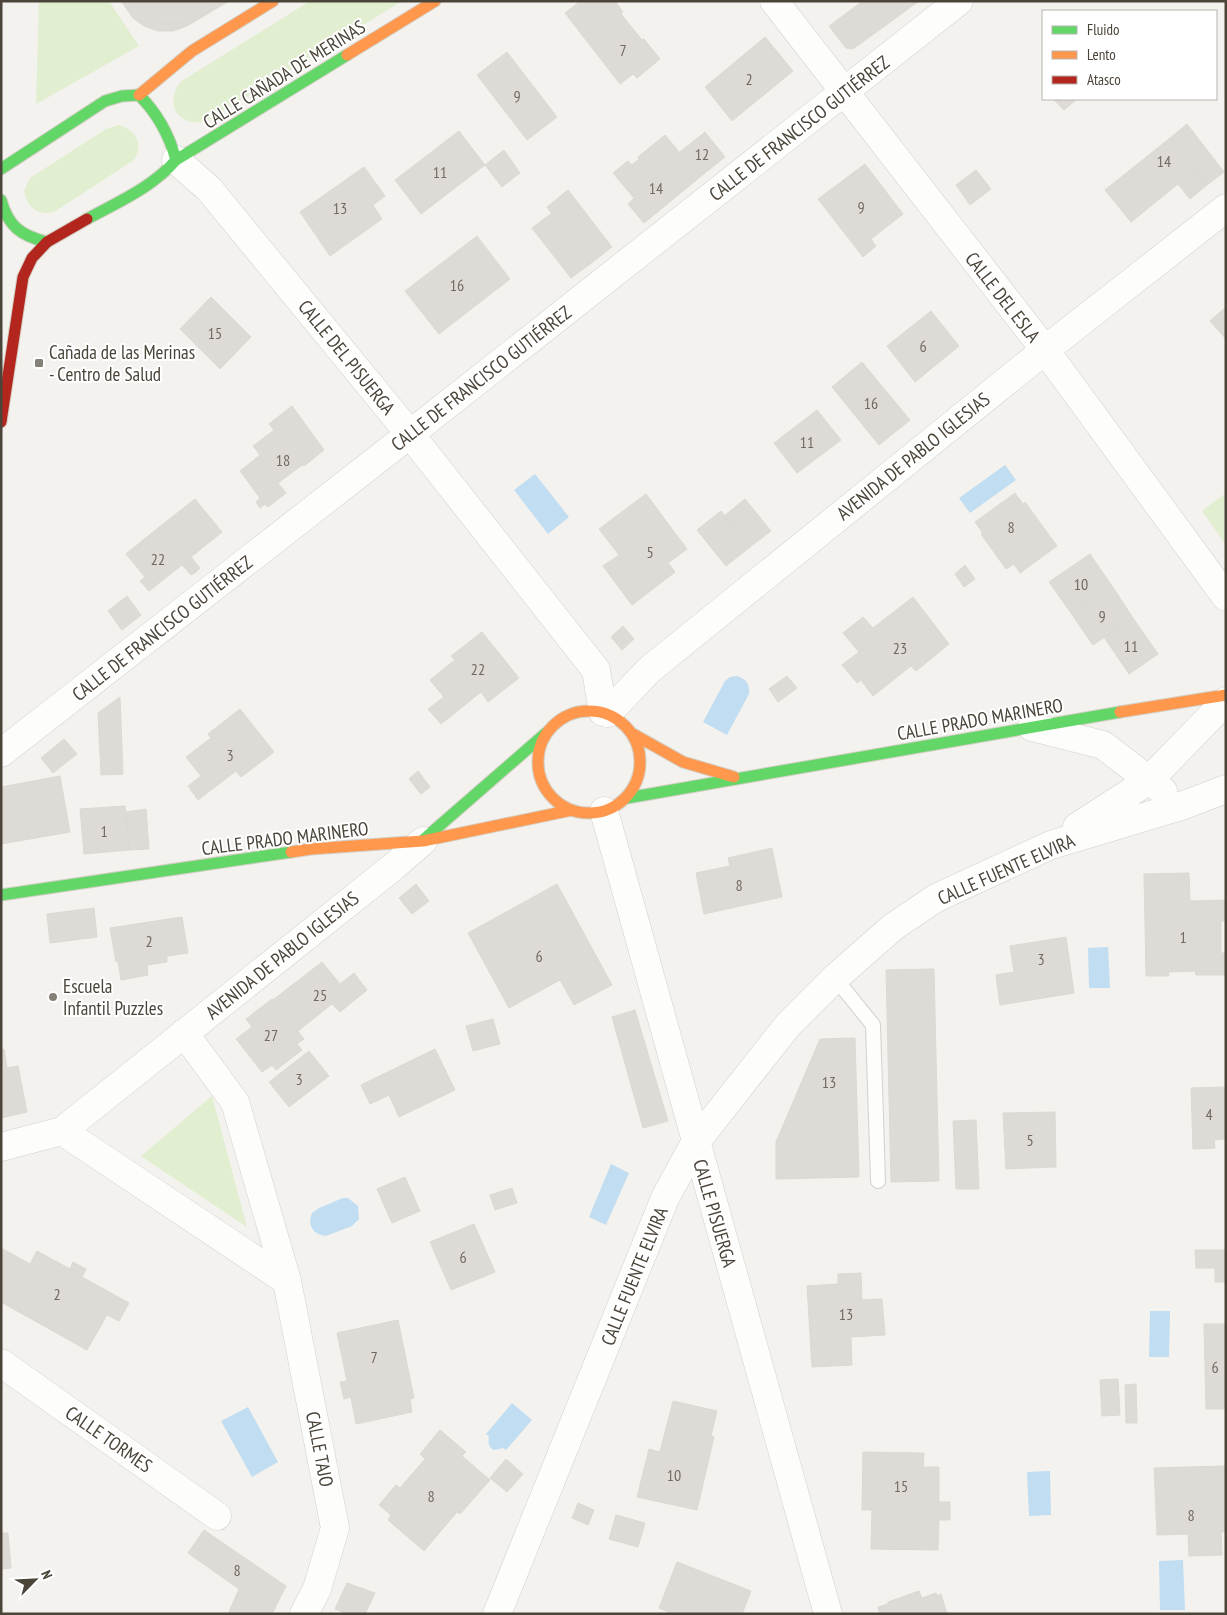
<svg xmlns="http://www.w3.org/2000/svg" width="1227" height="1615" font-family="'PT Sans Narrow',sans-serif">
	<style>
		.green { fill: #e1eecf }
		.water { fill: #c0ddf1 }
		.building { fill: #dedbd6; stroke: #dcd9d4 }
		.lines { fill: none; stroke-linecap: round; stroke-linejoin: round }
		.lane-casing { stroke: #d2d0cb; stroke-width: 16 }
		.street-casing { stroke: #d2d0cb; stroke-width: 29 }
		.fast-casing { stroke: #d3cfc5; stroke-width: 13 }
		.slow-casing { stroke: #d3cfc5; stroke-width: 13 }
		.jam-casing { stroke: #d3cfc5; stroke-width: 13 }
		.lane { stroke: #fdfdfc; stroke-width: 14 }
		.street { stroke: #fdfdfc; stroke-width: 28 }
		.fast { stroke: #63d668; stroke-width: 11 }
		.slow { stroke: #ff974d; stroke-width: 11 }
		.jam { stroke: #b3261e; stroke-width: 11 }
		.poi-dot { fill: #868178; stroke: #fff; stroke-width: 2 }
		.labels { text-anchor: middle; stroke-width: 4; stroke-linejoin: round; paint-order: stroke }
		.number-label { font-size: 16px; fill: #706a61 }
		.street-label { font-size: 19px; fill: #4b4439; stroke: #fff }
		.poi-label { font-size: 19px; fill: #4b4439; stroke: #fff; text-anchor: start }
	</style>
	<rect width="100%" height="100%" fill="#f4f2ee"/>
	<path class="green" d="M39 1H109L139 46 36 104Z
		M310 1H402L207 121C179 128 164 105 180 82Z
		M119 125C136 130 144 144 134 160L54 212C37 216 27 207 24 191L30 178 106 129Z
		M1226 493V545L1202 511Z
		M212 1096 247 1227 141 1156Z"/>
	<path class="water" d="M1005 465 1016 480 970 513 959 498Z
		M535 474 569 517 548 534 514 490Z
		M736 676C746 678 750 684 749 694L727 735 703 722 725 681 730 677Z
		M1108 947 1110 988H1089L1088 948Z
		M611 1164 629 1173 606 1225 589 1217Z
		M343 1198H348L358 1206 359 1219 352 1226 326 1236C313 1235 307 1225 312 1213L319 1208Z
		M1150 1311H1170L1169 1357H1149Z
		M512 1403 532 1420 506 1450 503 1448 494 1450C488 1447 488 1442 489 1436L486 1434Z
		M248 1407 278 1462 252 1477 221 1421Z
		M1050 1471 1051 1515 1029 1516 1027 1472Z
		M1183 1560 1185 1610H1160L1159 1561Z"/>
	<path class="building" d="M121 1H229L187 26 173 31H158L144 26 133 18Z
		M132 1H227L219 5 218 3 211 7 212 9 200 15V13L181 24 180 22 168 24 156 22 146 17Z
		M576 1H615L623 12 621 14 642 40 644 39 660 59 637 78 633 74 620 84 565 13 578 3Z
		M863 1H919L853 49 846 48 829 26Z
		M765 37 793 71 732 121 705 87Z
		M507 52 557 117 527 140 477 75Z
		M1053 99H1077L1064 110Z
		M1187 124 1224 172 1207 185 1170 138Z
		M459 131 485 165 421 214 395 180Z
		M705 132 725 157 700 177 680 152Z
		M665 135 700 177 644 223 628 204 634 198 613 173 628 161 632 165 639 159 638 157Z
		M1170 138 1207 185 1190 199 1178 184 1131 222 1105 190Z
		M504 150 520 173 502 187 485 165Z
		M865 164 903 214 871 239 876 246 863 257 818 199Z
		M364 167 385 196 373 205 382 219 330 256 300 212Z
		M976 170 991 189 970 205 956 185Z
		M568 190 612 247 590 264 547 207Z
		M552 213 590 264 571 278 532 228Z
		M477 236 510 279 439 334 405 291Z
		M211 297 251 337 220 369 180 329Z
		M1226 307V339L1210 321Z
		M931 311 959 346 915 382 887 346Z
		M862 362 910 420 879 445 832 387Z
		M292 406 324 450 304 466 302 465 278 483 286 493 268 507 265 504 260 508 256 502 260 498 240 471 260 455 253 446 274 430 269 424Z
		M817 410 841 440 797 473 774 443Z
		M1015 493 1023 504 1025 502 1057 546 1020 573 1014 564 1006 569 981 534 983 533 975 522Z
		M646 494 687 549 668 563 675 572 632 605 603 566 619 555 599 529Z
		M195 499 222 532 191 557 200 568 196 572 158 528Z
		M745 499 771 531 750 547 724 516Z
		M721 511 750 547 726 566 697 530Z
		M158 528 196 572 191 575 182 565 149 591 140 581 145 577 126 554Z
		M1090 554 1112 586 1071 613 1049 582Z
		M965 565 975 579 964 587 955 574Z
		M1112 586 1133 618 1093 645 1071 613Z
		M127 596 141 615 122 630 108 611Z
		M913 597 949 644 916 671 911 666 873 696 861 680 857 683 842 665 859 652 843 633 863 617 873 628Z
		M1133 618 1158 654 1129 674 1104 637Z
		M623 626 634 639 622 650 611 637Z
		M482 632 519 678 488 702 481 692 441 724 428 709 444 697 430 680 455 660 451 656Z
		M787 676 797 688 778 702 769 689Z
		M120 697 123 774 101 775 98 713Z
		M240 709 274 752 241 777 236 771 198 800 188 786 201 776 186 757 211 738 208 734Z
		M64 739 77 754 53 773 41 758Z
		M418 771 430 787 421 794 409 779Z
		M60 776 70 832 1 844V787Z
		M125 806 129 850 84 854 80 809Z
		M146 809 149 849 129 850 126 812Z
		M772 848 782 897 704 914 696 873 730 866 728 858Z
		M1189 873 1190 901 1225 900 1226 921H1221V953H1225L1226 975H1196L1195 971 1168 972 1169 976H1146L1144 874Z
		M416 884 429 901 412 914 399 898Z
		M557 884 612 985 574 1005 560 980 509 1008 468 933Z
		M94 908 97 937 50 943 47 914Z
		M182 917 188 953 167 956V962L147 965 148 975 121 980 118 961 116 962 110 928Z
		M1066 937 1074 993 1000 1005 996 975 1014 972 1010 946Z
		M322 962 340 984 354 973 367 990 340 1012 332 1004 298 1031 273 1000Z
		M934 969 939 1181 891 1182 886 970Z
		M272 999 304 1039 297 1044 302 1050 276 1070 272 1065 262 1072 236 1039 252 1027 246 1019Z
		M635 1010 668 1121 643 1128 612 1017Z
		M493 1019 500 1044 473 1051 466 1026Z
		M855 1038 859 1177 776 1179V1142L820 1039Z
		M4 1049 7 1068 18 1066 27 1112 1 1118V1050Z
		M435 1049 455 1090 399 1117 389 1095 370 1104 361 1085Z
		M309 1051 329 1076 289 1107 269 1082Z
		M1226 1087V1139L1214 1140 1215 1148 1193 1149 1191 1088Z
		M1055 1112 1056 1167 1006 1169 1003 1113Z
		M976 1120 979 1189H956L953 1121Z
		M405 1177 420 1211 392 1223 377 1189Z
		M512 1188 517 1203 495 1210 490 1195Z
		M474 1224 495 1272 451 1290 430 1242Z
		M1 1248 30 1264 37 1251 70 1269 73 1262 86 1269 82 1277 129 1303 119 1321 107 1315 87 1350 1 1302Z
		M1195 1250H1226V1282H1215V1268H1196Z
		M861 1273 862 1300 882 1299 885 1335 851 1337 852 1365 812 1367 807 1286 838 1284V1274Z
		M398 1320 414 1398 410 1399 412 1412 356 1424 351 1397 344 1399 340 1382 347 1381 337 1333Z
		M1204 1324H1226V1409H1206Z
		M1118 1379 1120 1415 1102 1416 1100 1380Z
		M1136 1384 1137 1423H1126L1125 1385Z
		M673 1401 717 1411 711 1436 714 1437 697 1510 637 1497 649 1449 660 1452Z
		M440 1430 466 1452 462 1456 490 1480 460 1514 457 1512 424 1551 388 1520 391 1515 379 1505 396 1485 400 1488 425 1459 420 1454Z
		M863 1452 924 1453 923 1467H939V1502H950V1520H939L938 1550 871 1549 872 1510H862Z
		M506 1459 523 1474 507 1492 490 1478Z
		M1225 1466 1226 1532H1221L1222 1555 1189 1556 1188 1534 1157 1535 1154 1468Z
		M578 1503 594 1510 588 1525 572 1518Z
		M616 1515 645 1523 638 1547 609 1539Z
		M204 1530 286 1586 272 1614H228L239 1589 188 1553Z
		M1 1533H8L11 1568 1 1569Z
		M677 1562 751 1591 742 1614H673L659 1608Z
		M347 1583 375 1593 365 1614H348L335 1609Z
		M919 1591 922 1598 936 1593 937 1596 941 1594 947 1614H880L878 1607 888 1604V1602Z"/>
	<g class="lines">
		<g class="lane-casing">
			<path id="lane" d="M835 978 873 1025 878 1181"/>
		</g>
		<g class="street-casing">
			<path id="street" d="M774 1 1045 350 1226 597
				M176 160 209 189 410 434 596 670 603 712
				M608 713 649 670 1045 350 1226 208
				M1032 727 1103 745 1163 791
				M1 753 410 434 959 1
				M604 811 828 1614
				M1077 827 1148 781 1226 701
				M184 1033 235 1102 287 1281 335 1528 317 1589 304 1614
				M62 1131 287 1281
				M1 1147 62 1131 393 867 423 841
				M1 1363 217 1516
				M497 1614 665 1198 695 1143 788 1025 835 978 893 927 936 898 1051 845 1184 805 1226 789"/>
		</g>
		<g class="fast-casing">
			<path id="fast" d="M1 169 105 101 122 96 139 95C158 114 169 134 176 160
				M1 200C8 226 21 236 47 242
				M87 219C118 202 153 187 176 160L347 55
				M627 798 1120 712
				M423 840 546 733
				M1 895 291 852"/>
		</g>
		<g class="slow-casing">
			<path id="slow" d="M347 55 435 1
				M139 95 192 51 273 1
				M538 762a51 51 0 1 1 102 0a51 51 0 1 1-102 0Z
				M1120 712 1226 695
				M633 734 683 762 734 777
				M291 852 311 849 423 841 572 810"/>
		</g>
		<g class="jam-casing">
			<path id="jam" d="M1 422 23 277 32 258 47 242 87 219"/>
		</g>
		<use href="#lane" class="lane"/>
		<use href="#street" class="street"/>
		<use href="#fast" class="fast"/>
		<use href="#slow" class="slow"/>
		<use href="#jam" class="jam"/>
	</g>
	<g class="poi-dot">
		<rect x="34" y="358" width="10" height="10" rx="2.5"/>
		<circle cx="53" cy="997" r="5"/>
	</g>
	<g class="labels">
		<g class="number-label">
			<text x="623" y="56">7</text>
			<text x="749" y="85">2</text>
			<text x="517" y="102">9</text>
			<text x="702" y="160">12</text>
			<text x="1164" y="167">14</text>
			<text x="440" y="178">11</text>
			<text x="656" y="194">14</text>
			<text x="861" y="213">9</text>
			<text x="340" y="214">13</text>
			<text x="457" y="291">16</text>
			<text x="215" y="339">15</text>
			<text x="923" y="352">6</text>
			<text x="871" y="409">16</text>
			<text x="807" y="448">11</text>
			<text x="283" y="466">18</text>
			<text x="1011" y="533">8</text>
			<text x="650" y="558">5</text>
			<text x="158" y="565">22</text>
			<text x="1081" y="590">10</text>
			<text x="1102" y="622">9</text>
			<text x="1131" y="652">11</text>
			<text x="900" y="654">23</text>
			<text x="478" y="675">22</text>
			<text x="230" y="761">3</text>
			<text x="104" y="837">1</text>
			<text x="739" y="891">8</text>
			<text x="1183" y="943">1</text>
			<text x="149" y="947">2</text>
			<text x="539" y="962">6</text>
			<text x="1041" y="965">3</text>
			<text x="320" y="1001">25</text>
			<text x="271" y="1041">27</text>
			<text x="299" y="1085">3</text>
			<text x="829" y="1088">13</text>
			<text x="1209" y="1120">4</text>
			<text x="1030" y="1146">5</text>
			<text x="463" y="1263">6</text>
			<text x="57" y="1300">2</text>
			<text x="846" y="1320">13</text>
			<text x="374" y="1363">7</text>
			<text x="1215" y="1373">6</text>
			<text x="674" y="1481">10</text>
			<text x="901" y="1492">15</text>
			<text x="431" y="1502">8</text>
			<text x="1191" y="1521">8</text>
			<text x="237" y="1576">8</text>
		</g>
		<g class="street-label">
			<text transform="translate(284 74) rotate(-32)" y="7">CALLE CAÑADA DE MERINAS</text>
			<text transform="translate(799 128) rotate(-38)" y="7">CALLE DE FRANCISCO GUTIÉRREZ</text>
			<text transform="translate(1003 297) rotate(52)" y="7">CALLE DEL ESLA</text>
			<text transform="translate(347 357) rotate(51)" y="7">CALLE DEL PISUERGA</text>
			<text transform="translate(481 378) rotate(-38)" y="7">CALLE DE FRANCISCO GUTIÉRREZ</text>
			<text transform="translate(913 456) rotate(-39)" y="7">AVENIDA DE PABLO IGLESIAS</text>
			<text transform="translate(162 628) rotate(-38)" y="7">CALLE DE FRANCISCO GUTIÉRREZ</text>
			<text transform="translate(980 719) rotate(-10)" y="7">CALLE PRADO MARINERO</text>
			<text transform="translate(285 838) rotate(-7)" y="7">CALLE PRADO MARINERO</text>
			<text transform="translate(1006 869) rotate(-24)" y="7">CALLE FUENTE ELVIRA</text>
			<text transform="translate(282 955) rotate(-39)" y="7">AVENIDA DE PABLO IGLESIAS</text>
			<text transform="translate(715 1213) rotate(74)" y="7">CALLE PISUERGA</text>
			<text transform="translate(634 1276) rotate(-68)" y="7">CALLE FUENTE ELVIRA</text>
			<text transform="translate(109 1439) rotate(35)" y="7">CALLE TORMES</text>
			<text transform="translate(320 1449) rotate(79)" y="7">CALLE TAJO</text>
		</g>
		<g class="poi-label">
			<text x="49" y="359">Cañada de las Merinas<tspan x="49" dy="22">- Centro de Salud</tspan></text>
			<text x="63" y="993">Escuela<tspan x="63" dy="22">Infantil Puzzles</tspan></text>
		</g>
	</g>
	<rect width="1227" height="1615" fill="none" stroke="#4b4439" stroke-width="5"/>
	<rect x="1042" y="10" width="175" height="90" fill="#ffffff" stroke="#b7b4b0"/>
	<rect x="1052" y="26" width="25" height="8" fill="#63d668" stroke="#b7b4b0"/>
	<text x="1087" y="35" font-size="15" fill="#4b4439">Fluido</text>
	<rect x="1052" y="51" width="25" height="8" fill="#ff974d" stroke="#b7b4b0"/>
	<text x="1087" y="60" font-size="15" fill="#4b4439">Lento</text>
	<rect x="1052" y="76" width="25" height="8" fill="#b3261e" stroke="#b7b4b0"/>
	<text x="1087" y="85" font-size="15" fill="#4b4439">Atasco</text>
	<g transform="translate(35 1580) rotate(66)" stroke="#ffffff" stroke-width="4" paint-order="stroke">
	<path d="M0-4L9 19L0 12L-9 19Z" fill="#4b4439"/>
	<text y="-8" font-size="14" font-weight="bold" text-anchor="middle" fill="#4b4439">N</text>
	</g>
</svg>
